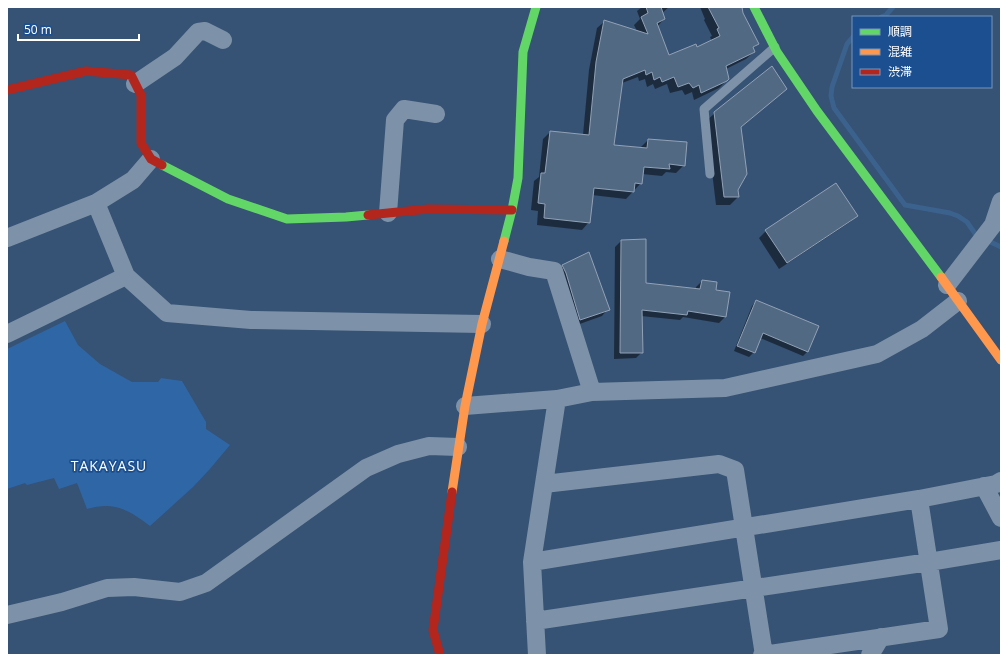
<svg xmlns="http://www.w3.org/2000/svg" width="1008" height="662" font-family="'Open Sans','Noto Sans JP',sans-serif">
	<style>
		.green { fill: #2f66a5 }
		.shadow { fill: #0007 }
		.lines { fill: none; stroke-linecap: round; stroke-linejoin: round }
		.stream { stroke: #3b618d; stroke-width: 5 }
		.building { fill: #526984; stroke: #92a2b6 }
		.lane { stroke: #7d92a8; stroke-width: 9 }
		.street { stroke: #7d92a8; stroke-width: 18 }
		.fast { stroke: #63d668; stroke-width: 9 }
		.slow { stroke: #ff974d; stroke-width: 9 }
		.jam { stroke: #b3261e; stroke-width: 9 }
		.labels { text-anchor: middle; stroke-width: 3.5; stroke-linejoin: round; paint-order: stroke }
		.quarter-label { font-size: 14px; letter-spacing: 1px; fill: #fff; stroke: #1b4f8f }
	</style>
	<rect width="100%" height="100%" fill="#365274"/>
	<path class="green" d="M65 321 78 345 100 364 132 382H158L161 378 182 381 206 422V429L230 445 209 470 193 487 150 526C129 510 114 501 87 509L77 483 59 489 54 478 27 485 25 483 7 489V349Z"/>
	<path class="shadow" d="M642 7H669L662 13 664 19 657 27 668 56 696 48 712 41 710 37 712 36 704 20 705 19 700 7H741L742 13 758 44 752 49 754 52 746 59 726 69 728 79 719 88 694 100 692 92 685 95 682 90 670 93 667 84 655 89 653 84 647 87 645 79 639 81 638 77 622 83 613 145 640 148 648 140 684 165 676 173 666 172 662 176 642 174 641 183 626 199 592 195 589 222 582 230 537 225 538 211 531 210 534 181 539 177 543 139 550 132 583 135 589 70 597 28 605 21 637 31 634 25 640 19 637 11Z
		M715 113 740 128 737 189 738 197 730 205H716L706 121Z
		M836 185 857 216 850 222 779 269 759 238 766 231Z
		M621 241 645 284 696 289V287L702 281 715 290 725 317 719 323 683 317 680 320 641 316 642 352 636 358 614 359 615 247Z
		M563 266 608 309 602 316 574 326 556 272Z
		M756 301 807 352 803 356 760 338 754 352 749 357 734 351 752 306Z"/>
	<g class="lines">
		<path class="stream" d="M881 17 886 15 893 7
			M853 37 847 44 832 87 831 96 834 108 905 205 950 213 958 216 967 222 976 235 1001 247"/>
	</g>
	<path class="building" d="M646 7H661L665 19 657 23 669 55 696 44 697 47 720 36 717 29 719 28 708 7H742L743 13 759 44 753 47 755 52 726 66 729 79 727 81 701 93 699 85 693 88 689 83 678 87 674 77 662 82 660 77 654 80 652 72 646 75 645 70 623 79 614 145 647 148 648 139 687 142 685 166 669 164 670 169 644 167 642 184 635 183 634 192 594 188 590 223 544 218 545 204 538 203 541 173H545L550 131 589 135 596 62 604 20 648 34 641 17 648 13Z
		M772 66 787 89 741 127 747 174 738 190 739 197H724L714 112Z
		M836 183 858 216 787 263 765 230Z
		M646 239V283L700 289 702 280 717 282 716 290 730 292 726 317 688 311 687 315 642 310 643 353H620L621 240Z
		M589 252 610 310 580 320 566 273 562 265Z
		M756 300 819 326 808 352 763 333 755 353 737 346Z"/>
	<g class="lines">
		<path class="lane" d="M710 174 704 109 775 47"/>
		<path class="street" d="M135 84 175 57 198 32 205 31 223 40
			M96 203 133 180 151 159
			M388 213 395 120 404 109 436 114
			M7 238 96 203 126 276 7 334
			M500 259 529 267 554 271 592 392
			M126 276 167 313 251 320 482 324
			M947 285 993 225 1001 201
			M465 406 557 399 592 392 725 388 877 354 922 329 958 301
			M544 484 719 464 735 470 764 655
			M984 486 1001 518
			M532 562 919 499 996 484 1001 481
			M7 615 62 602 107 588 134 587 180 592 206 583 366 468 398 454 429 446 458 447
			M535 621 929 562 1001 550
			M537 655 532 562 557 399
			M762 655 939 629 919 499
			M870 655 881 637"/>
		<path class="fast" d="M754 7 777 52 817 111 941 277
			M162 165 228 199 287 219 346 217 368 215
			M504 241 512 210 518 178 523 52 536 7"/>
		<path class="slow" d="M941 277 1001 360
			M452 492 465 406 482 324 504 241"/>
		<path class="jam" d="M7 90 86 71 131 75 141 95V143L151 159 162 165
			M368 215 428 209 512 210
			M440 655 433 630 452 492"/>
	</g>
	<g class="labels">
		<g class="quarter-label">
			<text x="109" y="471">TAKAYASU</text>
		</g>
	</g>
	<rect width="1008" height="662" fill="none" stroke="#ffffff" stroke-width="16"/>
	<rect x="852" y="16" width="140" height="72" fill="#1b4f8f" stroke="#7695bc"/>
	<rect x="860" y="29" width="20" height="6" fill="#63d668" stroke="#7695bc"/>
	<text x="888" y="36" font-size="12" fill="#ffffff">順調</text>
	<rect x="860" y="49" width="20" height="6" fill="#ff974d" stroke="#7695bc"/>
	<text x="888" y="56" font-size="12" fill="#ffffff">混雑</text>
	<rect x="860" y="69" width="20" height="6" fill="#b3261e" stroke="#7695bc"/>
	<text x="888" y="76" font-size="12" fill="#ffffff">渋滞</text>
	<path d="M18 34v6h121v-6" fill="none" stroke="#ffffff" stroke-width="2"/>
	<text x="24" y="34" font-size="12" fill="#ffffff" stroke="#1b4f8f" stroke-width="3" paint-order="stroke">50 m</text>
</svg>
